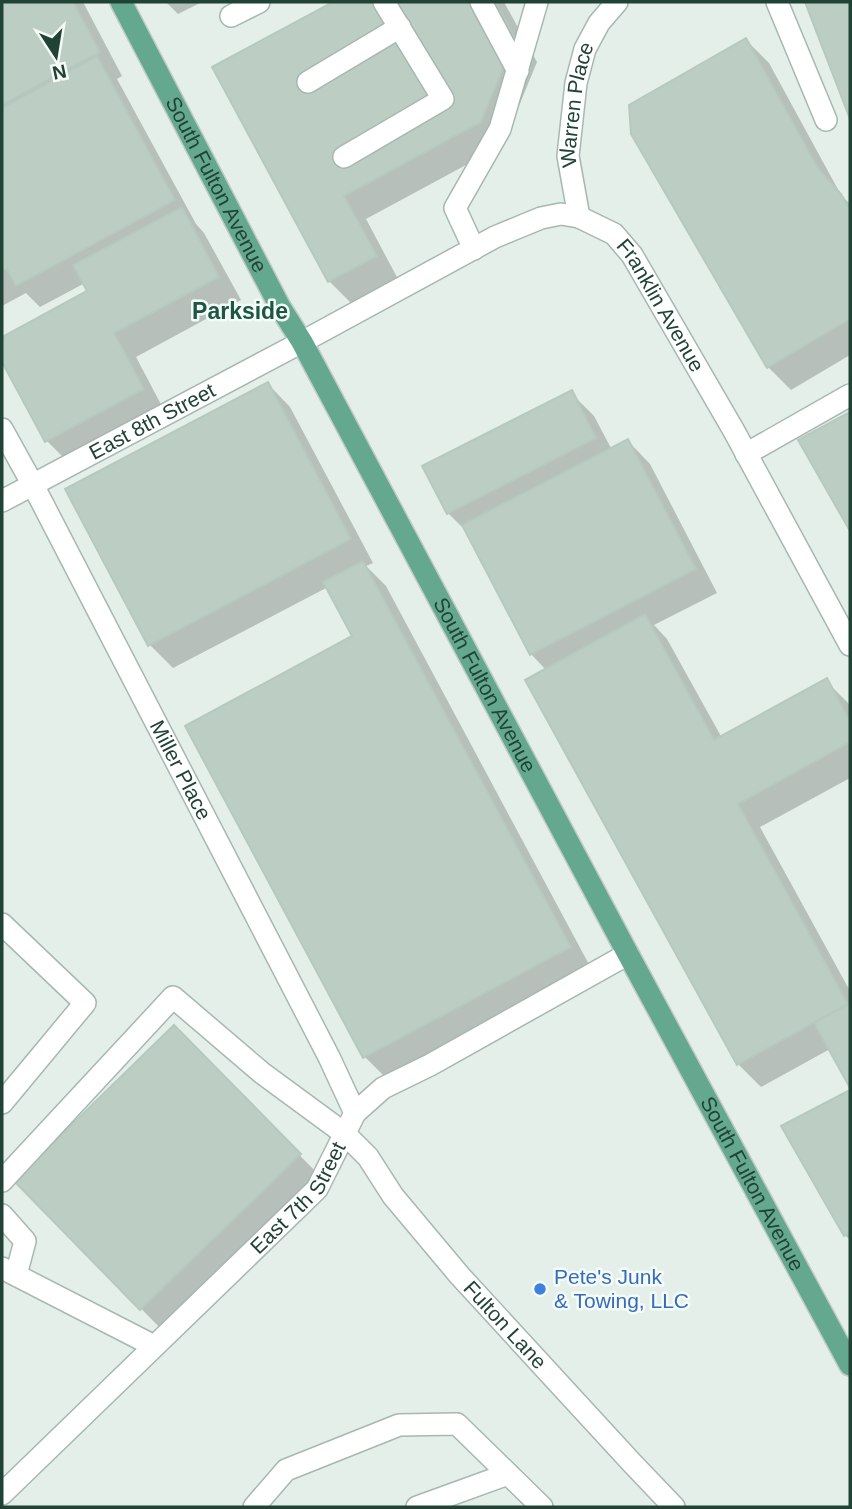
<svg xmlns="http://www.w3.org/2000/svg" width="852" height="1509" font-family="Helvetica,sans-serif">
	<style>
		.shadow { fill: #0003 }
		.building { fill: #bccdc4; stroke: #b6c9bf; stroke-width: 2 }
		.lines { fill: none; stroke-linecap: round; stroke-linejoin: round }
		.minor-casing { stroke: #a6b8b0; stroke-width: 24 }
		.major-casing { stroke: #c1cac7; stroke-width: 24 }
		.minor { stroke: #fff; stroke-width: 21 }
		.major { stroke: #64a890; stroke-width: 21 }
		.shop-dot { fill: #3f7fe0; stroke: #f5fbf7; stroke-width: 2.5 }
		.labels { text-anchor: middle; stroke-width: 5; stroke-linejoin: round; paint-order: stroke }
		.street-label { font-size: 21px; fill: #214336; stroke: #f5fbf7 }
		.shop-label { font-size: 21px; fill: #366cbe; stroke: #f5fbf7; text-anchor: start }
		.neighbourhood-label { font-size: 23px; font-weight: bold; fill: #1b5743; stroke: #f5fbf7 }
	</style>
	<rect width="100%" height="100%" fill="#e4efe9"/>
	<path class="shadow" d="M2 2H83L122 76 117 79 196 224 204 233 241 300 136 357 165 412 69 463 46 440 2 358V339L89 292 85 283 40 307 26 293 2 306Z
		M166 2H202L178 14Z
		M336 2H504L537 62 503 145 366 219 398 279 352 304 329 281 214 68Z
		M807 2H850V115Z
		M746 40 769 63 841 195 850 204V355L791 390 768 367Z
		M268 384 290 407 373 563 366 566 386 586 592 970 388 1080 365 1057 354 637 328 587 173 668 150 645 68 490Z
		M571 393 594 416 612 450 628 441 650 464 717 593 654 625 667 639 722 738 826 681 850 705V778L760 827 850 991V1084L830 1049 761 1087 738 1064 546 670 531 654 468 533 448 513Z
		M850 414V528L800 441Z
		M174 1028 322 1178 164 1332 16 1181Z
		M850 1092V1240L845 1235 783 1126Z"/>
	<path class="building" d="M2 2H73L100 52 2 105Z
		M333 2H495L515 38 481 122 344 196 377 256 328 282 212 67Z
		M805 2H850V119Z
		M746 38 819 170 841 194 850 210V319L767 368 631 134 629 105Z
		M97 56 175 200 16 286 7 269 2 271V108Z
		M182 207 219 277 114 333 144 389 45 442 2 362V337L87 291 73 265Z
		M268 382 351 539 148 646 65 489Z
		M572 390 596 438 447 514 422 466Z
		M850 412V531L798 440Z
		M628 439 696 569 530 655 462 525Z
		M363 561 571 947 363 1058 185 726 352 636 323 582Z
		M645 614 714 740 827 678 850 721V742L738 804 848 1004 737 1065 525 680Z
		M850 1003V1088L814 1023Z
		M174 1025 301 1154 140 1310 14 1181Z
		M850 1090V1233L844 1236 781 1126Z"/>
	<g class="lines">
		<g class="minor-casing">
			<g id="minor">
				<path d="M481 2 518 71"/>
				<path d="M777 2 826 120"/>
				<path d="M231 16 259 2"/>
				<path d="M308 82 400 27"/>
				<path d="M344 157 443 99 384 2"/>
				<path id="s1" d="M579 217 568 156 576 83 585 49 599 23 617 2"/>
				<path d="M474 249 455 208 500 129 537 2"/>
				<path id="s2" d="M2 429 33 485 329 1057 355 1113"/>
				<path d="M746 454 850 395"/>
				<path id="s3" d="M2 501 302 342 495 237 541 218 561 214 579 217 614 234 632 255 734 431 850 645"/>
				<path d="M2 924 85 1003 2 1103"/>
				<path id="s4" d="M2 1181 173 997 262 1073 345 1134 368 1157 393 1196 460 1276 632 1463 674 1507"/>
				<path d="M2 1215 25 1241 16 1275"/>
				<path d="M2 1268 154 1346"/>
				<path id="s5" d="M2 1494 317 1189 355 1113 383 1088 430 1065 628 954"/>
				<path d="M254 1507 286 1470 399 1425 457 1424 542 1507"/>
				<path d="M417 1507 508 1474"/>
			</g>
		</g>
		<g class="major-casing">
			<g id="major">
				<path id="s6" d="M121 2 280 307 302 342 628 954 850 1365"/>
			</g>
		</g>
		<use href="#minor" class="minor"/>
		<use href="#major" class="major"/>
	</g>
	<circle class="shop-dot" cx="540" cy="1289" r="7"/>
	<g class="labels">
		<g class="street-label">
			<text dy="7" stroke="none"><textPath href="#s1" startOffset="114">Warren Place</textPath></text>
			<text dy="7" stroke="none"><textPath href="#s6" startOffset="206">South Fulton Avenue</textPath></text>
			<text dy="7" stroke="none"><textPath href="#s3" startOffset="772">Franklin Avenue</textPath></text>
			<text dy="7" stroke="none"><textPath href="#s3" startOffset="170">East 8th Street</textPath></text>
			<text dy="7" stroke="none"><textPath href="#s6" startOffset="774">South Fulton Avenue</textPath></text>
			<text dy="7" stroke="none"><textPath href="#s2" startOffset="385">Miller Place</textPath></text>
			<text dy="7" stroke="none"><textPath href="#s6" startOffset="1340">South Fulton Avenue</textPath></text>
			<text dy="7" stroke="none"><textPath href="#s5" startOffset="420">East 7th Street</textPath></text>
			<text dy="7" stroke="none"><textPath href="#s4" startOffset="721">Fulton Lane</textPath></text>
		</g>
		<g class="shop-label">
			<text x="554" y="1284">Pete's Junk<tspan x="554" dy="24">&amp; Towing, LLC</tspan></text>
		</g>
		<g class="neighbourhood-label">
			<text x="240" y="319">Parkside</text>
		</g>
	</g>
	<rect width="852" height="1509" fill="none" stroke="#214336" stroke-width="7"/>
	<g transform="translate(56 56) rotate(168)" stroke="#f5fbf7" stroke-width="5" paint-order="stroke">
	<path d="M0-5L12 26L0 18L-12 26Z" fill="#214336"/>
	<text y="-10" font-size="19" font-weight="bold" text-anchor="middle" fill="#214336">N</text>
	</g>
</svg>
